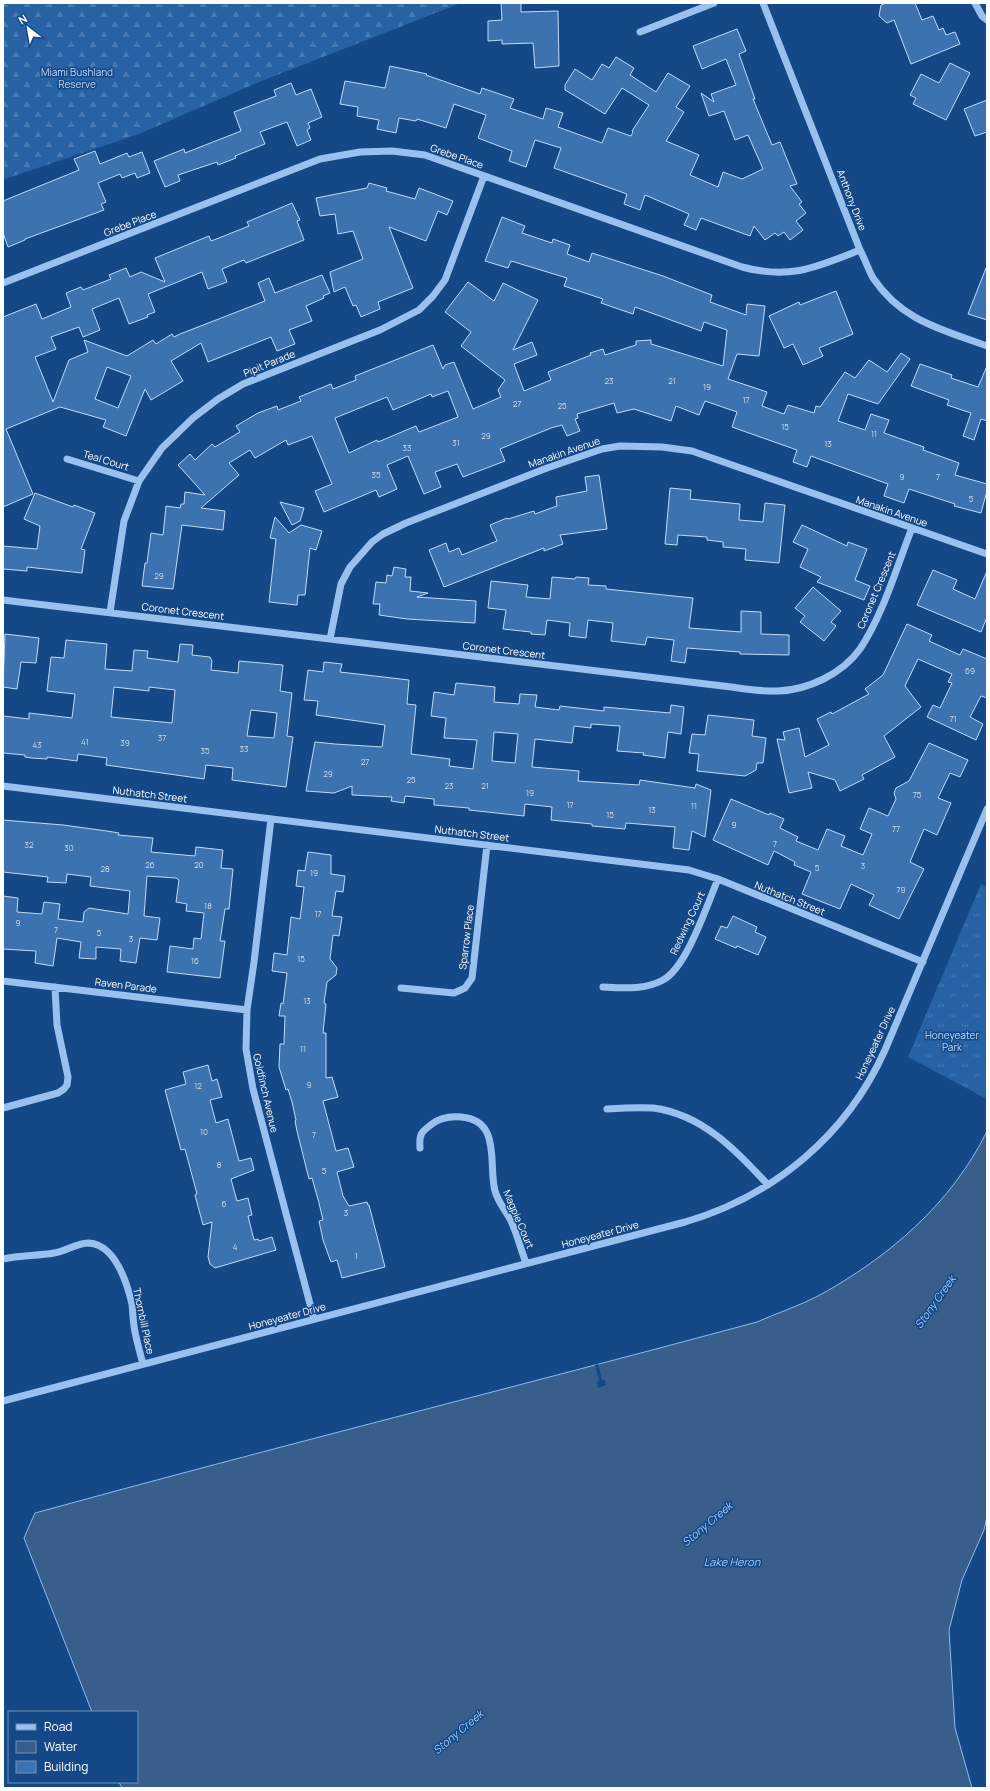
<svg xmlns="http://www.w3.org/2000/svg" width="990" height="1791" font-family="Manrope,sans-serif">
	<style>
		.grass { fill: url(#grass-tufts) }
		.forest { fill: url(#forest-firs) }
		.water { fill: #385e8c; stroke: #8bbcf2 }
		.pier { fill: #154886 }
		.building { fill: #3d72b0; stroke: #bfdbfb; fill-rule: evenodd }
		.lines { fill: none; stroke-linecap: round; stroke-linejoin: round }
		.minor { stroke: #99c1ef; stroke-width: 7 }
		.labels { text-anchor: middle; stroke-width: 3; stroke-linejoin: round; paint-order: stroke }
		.number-label { font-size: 8px; fill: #cedceb }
		.park-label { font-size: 10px; fill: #bfdbfb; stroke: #154886 }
		.street-label { font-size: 10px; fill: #fff; stroke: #154886 }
		.water-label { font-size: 11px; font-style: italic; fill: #a5cbf6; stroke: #154886 }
	</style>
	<defs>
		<pattern id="grass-tufts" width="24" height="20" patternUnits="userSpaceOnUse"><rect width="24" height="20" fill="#2762a5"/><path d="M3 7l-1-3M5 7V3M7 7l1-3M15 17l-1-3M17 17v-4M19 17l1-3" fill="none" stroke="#477ab2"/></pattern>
		<pattern id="forest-firs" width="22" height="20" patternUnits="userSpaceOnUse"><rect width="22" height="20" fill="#2762a5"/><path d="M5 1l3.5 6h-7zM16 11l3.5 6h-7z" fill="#477ab2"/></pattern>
	</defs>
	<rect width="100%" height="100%" fill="#154886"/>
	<path class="grass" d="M981 884 987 887V1099L908 1057Z"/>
	<path class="forest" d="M3 3H461L259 82 139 134 5 179 3 173Z"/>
	<path class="water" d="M987 1131V1517L984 1530 962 1580 949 1630 955 1728 972 1788H122L119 1782H137V1712H92L24 1538 35 1513C275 1447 516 1387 757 1322 777 1313 799 1306 818 1296 888 1258 952 1203 987 1131Z"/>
	<path class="pier" d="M598 1364 602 1380H605L606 1385 598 1388 597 1382 599 1381 595 1365Z"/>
	<path class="building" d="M501 3H521V12L558 11 559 66 535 68 533 43 502 44V40L488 41V21L502 20Z
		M886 3H915L922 20 933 16 939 30 943 28 946 35 955 32 960 44 911 64 894 20 887 23 879 16 881 5Z
		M737 29 746 51 739 54 755 99H753L772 145 780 142 797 184 790 186 802 202 799 204 806 213 796 221 803 230 790 240 784 232 778 236 775 233 765 240 754 226 750 236 701 218 696 230 684 225 689 214 645 195 640 210 624 204 627 194 554 168 561 148 535 140 526 167 509 161 512 151 478 138 486 115 454 104 446 128 417 119 416 121 399 118 396 133 377 129 379 120 357 116 358 107 340 104 345 81 385 88 390 66 427 74 426 75 480 94 482 88 514 99 510 108 543 119 546 108 563 113 558 127 602 143 608 128 631 136 633 132 632 131 649 105 622 88 605 114 565 90V85L575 69 592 80 602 64 609 68 616 57 634 68 630 75 656 92 668 73 690 86 676 107 684 112 666 141 699 155 690 175 718 187 723 172 742 179 763 169 748 135 735 140 724 111 709 116 701 93 714 102 711 94 736 85 726 59 702 69 693 46Z
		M950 63 970 73 946 120 913 104 916 98 910 95 921 74 939 83Z
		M291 83 296 95 311 89 322 117 308 123 310 128 307 130 311 140 297 146 287 122 260 132 265 144 235 156 236 158 218 165 217 162 178 175 180 181 165 187 154 161 184 149 185 153 241 131 234 112 276 96 274 90Z
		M987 100V132L975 136 964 109Z
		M95 151 100 164 127 153 129 157 142 152 150 173 137 178 135 173 122 178 120 174 98 183 106 202 101 204 104 210 25 239V240L8 247 3 233V201L79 170 74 159Z
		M369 183 387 188 386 191 415 199 419 188 453 201 447 215 438 211 426 241 389 227 413 288 378 302 380 309 361 317 356 305 353 306 345 287 334 292 330 272 363 259 353 231 338 234 335 214 320 216 316 198 367 188Z
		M292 203 300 220 297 221 304 240 246 263 244 260 222 269 227 282 208 289 202 272 148 294 155 312 147 315 148 317 129 324 119 298 92 309 100 330 83 337 79 327 51 337 56 349 35 357 53 402 69 360 88 352 84 340 127 356 153 340 156 344 172 334 174 337 180 334 265 301 258 283 269 278 275 293 322 275 330 293 323 296 324 298 306 306 312 321 289 330 295 344 277 351 271 337 208 362 201 343 171 361 183 381 151 400 145 389 126 436 103 427 106 420 60 407 6 429 33 494 3 507V317L36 304 42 319 71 307 66 293 81 287 83 290 111 279 109 275 126 268 130 277 141 272 165 282 155 258 209 236 211 241 224 236 249 226 247 222ZM107 367 131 376 118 408 95 399Z
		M502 217 525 226 522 233 552 243 553 239 570 245 567 254 589 262 592 253 663 276 712 295 710 302 746 315 747 304 765 306 759 356 737 354 728 379 767 392 762 406 784 414 788 405 814 413 816 406 820 407 845 372 855 378 869 360 887 372 901 353 910 359 878 404 848 394 838 421 865 430 871 414 889 420 884 433 924 447 923 450 959 463 955 475 987 484V491L981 513 954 506 955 504 909 489 904 503 884 496 888 484 811 456 807 467 793 462 797 450 732 427 737 412 705 401 699 415 676 406 671 421 634 409 617 413 614 403 577 414 578 418 575 419 580 431 567 436 562 425 551 428 500 449 505 461 463 477 457 464 435 472 441 487 424 494 408 456 387 465 397 489 379 497 376 490 324 512 315 491 332 484 312 436 288 445 286 440 255 458 250 450 229 463 239 475 201 508 225 511 223 530 182 525 173 589 142 586 145 563H147L151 533 163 535 166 506 180 508 181 504H184L185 492 205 495 178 465 190 454 195 460 212 444 215 447 240 432 236 426 258 413 277 406 278 410 301 401 299 397 331 384 333 389 356 380 355 376 433 345 443 369 445 365 454 362 473 409 501 397 498 390 505 380 461 346 471 332 445 312 468 282 494 301 503 283 538 300 513 350 532 342 537 355 514 364 524 391 551 380 548 372 591 355 590 353 603 349 605 355 636 345V341L651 340V344L723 366 727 330 704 322 701 331 635 307 633 314 601 303 603 299 564 286 567 278 511 261 508 268 485 261ZM448 391 458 417 419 432 416 426 378 442 377 440 349 453 335 418 387 397 393 410 431 394 432 397Z
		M986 268H987V320L968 314Z
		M836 291 853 334 819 348 823 356 803 365 793 344 784 348 769 316 799 302 800 305Z
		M920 364 952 375 951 378 978 387 987 366V421L981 419 974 440 963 436 971 413 947 405 949 400 911 386Z
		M599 475 607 529 560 535 563 544 544 551V548L444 587 429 550 446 543 449 552 459 548 462 555 497 541 490 525 507 518 508 519 534 511 535 514 557 506 556 497 587 491 585 477Z
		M670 488 691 490 690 499 740 504 739 520 763 522 765 503 785 505 779 563 745 560 746 549 723 547V542L707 540V537L678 535 677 545 665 544Z
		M35 493 73 507 74 505 95 513 81 549 85 550 82 573 27 567V571L3 569V546L37 549 40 526 24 519Z
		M280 502 304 508 300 521 292 525Z
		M275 517 289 533 301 525 322 531 316 550 310 548 305 595H298L297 605 269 602 276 539 270 538Z
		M802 525 847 546 848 542 867 549 855 580 870 586 864 600 817 582 821 577 800 567 808 549 793 542Z
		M394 567 406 569 405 577H411L410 591 428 593 417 597 476 601 475 623 407 619 379 615 380 604H373L376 582 386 583 387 575 392 576Z
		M933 570 957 580 953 589 975 599 987 571V617L981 632 917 605Z
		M552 577 575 579 576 577 589 578 588 585 606 586V589L693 598 689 628 741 632V611L761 612V634L789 635V655L740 654V652L687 648 685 663 671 661 674 640 647 637 645 645 611 641 613 623 588 620 586 638 569 636 570 623 547 620 545 635 531 634V632L503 629 506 610 488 608 491 581 528 585 526 597 550 599Z
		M813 587 841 611 831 622 836 626 824 641 800 622 805 616 795 608Z
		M907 624 932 635 929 641 960 655 963 649 987 659V698L981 696 970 717 983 724 976 740 927 717 933 705 940 708 952 683 948 682 952 674 918 659 905 686 921 707 884 736 895 757 862 775 864 779 840 791 835 780 808 772 812 788 789 793 777 739 785 740 783 732 799 728 805 757 829 745 817 719 831 712 832 714 869 694 865 689 883 675Z
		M5 634 39 638 36 663 21 662 17 689 3 687Z
		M66 640 107 644 105 669 132 671 134 650 148 651 147 658 178 662 180 644 193 645 192 655 210 657 212 661 211 670 238 673 239 661 283 665 280 691 292 693 287 736 293 737 286 787 232 780 233 768 206 765 204 779 106 765 107 758 78 754 77 761 47 757V759L32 758 25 757V755L3 753V716L29 719V713L72 718 75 694 47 691 51 657 64 658ZM114 687 149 691V687L175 690 172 723 111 717ZM251 710 277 713 274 738 247 736Z
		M324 662 342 664 340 672 409 680 407 704 416 705 411 754 450 759 449 766 473 769 477 740 444 738 446 718 431 716 434 692 454 695 456 683 495 687 494 702 519 704 520 694 537 695 535 707 559 710 560 706 604 711V707L670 713 671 705 684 707 681 734 668 732 665 758 643 755 644 753 617 751 620 726 591 724V728L574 726 572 743 535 739 532 767 579 771 578 781 639 785 640 780 695 788 696 784 711 790 705 837 692 831 689 850 673 848 675 827 626 823 625 829 592 826V824L551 820 552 807 525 804 524 816 469 810V808L434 805V799L405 796 404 803 391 801 392 797 352 795V786L334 793 306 791 315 742 335 744 382 747 385 725 316 715 318 701 304 700 308 670 323 672ZM494 732 518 734 515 763 492 761Z
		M708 715 754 720 752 736 766 738 763 763H757L756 770 745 776 697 771 699 754 689 753 692 734 705 735Z
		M929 743 968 760 960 777 950 773 938 798 951 803 937 835 924 829 910 862 924 869 899 919 869 905 874 895 851 884 840 909 802 894 811 872 794 865 795 862 774 851 768 865 713 840 731 799 769 815 770 813 784 819 780 828 798 837 796 841 818 850 827 829 845 836 841 846 863 855 872 834 860 829 869 808 888 816 896 799 894 793 896 788 909 781Z
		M3 820 63 825 107 831 119 833 118 835 153 838 151 852 195 856 196 847 223 850 221 868 233 869 229 909H225L220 941H225L220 978 167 972 170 946 193 949 194 938 201 939 204 913 186 911 187 904 176 902 179 880 176 878 147 876 144 916 160 918 157 940 140 938 136 963 120 961 121 949 96 947V959L79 958 81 942 57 938 53 966 35 963 36 951 3 949V896L18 898 17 912 42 914 44 902 60 904 58 919 83 922 84 912 89 908 128 914 130 891 90 886 91 877 67 874 66 883 47 882 48 877 3 872Z
		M308 852 331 855V874L345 876 343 892 336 891 332 916 342 917 339 936 333 935 330 959 337 968 336 975 327 982 324 1003 326 1004 323 1033H326V1078L332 1077 338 1097 323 1101 336 1151 348 1148 354 1167 337 1172 343 1196 349 1206 367 1202 368 1205H369L385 1267 342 1278 337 1260 331 1262 323 1240 319 1221 323 1220 319 1203 312 1178 309 1179 297 1131 295 1121 296 1120 292 1102 288 1089 286 1090 279 1067 280 1044H284L285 1016H279L281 1003 283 1004 287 973 272 971 274 953 287 955 291 917 300 919 304 887 296 886 298 870 305 871Z
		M733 916 757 927 755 932 766 937 758 955 737 946 736 948 715 939 721 926 727 928Z
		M208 1065 212 1081 217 1079 222 1097 210 1100 216 1123 228 1119 239 1161 251 1158 254 1170 231 1179 237 1201 248 1198 252 1215 248 1216 254 1240 258 1239 259 1241 272 1237 276 1250 215 1268 210 1264 208 1257 212 1222 203 1225 195 1195 197 1194 185 1149 181 1150 165 1090 186 1084 183 1072Z"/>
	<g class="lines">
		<path class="minor" d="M763 3 860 250C865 259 868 269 873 278 902 321 941 329 987 346
			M975 3 982 16 987 20
			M640 32 714 3
			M3 283 320 159 360 152 392 151 425 155 742 267C790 280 817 267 860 250
			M67 459 139 481
			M3 600 723 686C741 688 760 692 778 691 808 690 842 674 860 649 883 615 897 566 912 528
			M110 612 124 521 139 481 162 448 193 418 218 399 243 384 380 330 419 310 433 296 445 280 484 176
			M330 639 341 584 350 567 372 542 383 534 406 523 547 468 602 449 620 446 662 447 692 451 987 554
			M3 786 689 870 718 879 923 962
			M271 819 254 962 247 1010 246 1049 253 1089 314 1319
			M3 981 247 1010
			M603 987C623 988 645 990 663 980 687 967 707 905 718 879
			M401 988 454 993 465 988 472 978 487 845
			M3 1108 58 1093 64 1089 67 1085 68 1077 57 1025 55 987
			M607 1109C622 1108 637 1107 653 1108 702 1114 737 1151 768 1185
			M420 1148C419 1134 421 1132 432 1124 441 1117 450 1116 461 1117 502 1120 488 1165 495 1191 498 1202 506 1211 511 1221 517 1234 521 1250 526 1263
			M3 1259C20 1255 37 1256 54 1253 67 1251 76 1243 89 1243 116 1245 127 1283 132 1304 133 1313 133 1323 135 1332 137 1342 140 1353 143 1364
			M3 1401 685 1222C774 1196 847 1135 885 1050L987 809"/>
	</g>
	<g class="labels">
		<g class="number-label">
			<text x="609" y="384">23</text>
			<text x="672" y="384">21</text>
			<text x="707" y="390">19</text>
			<text x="746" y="403">17</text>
			<text x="517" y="407">27</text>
			<text x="562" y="409">25</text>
			<text x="785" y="430">15</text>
			<text x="874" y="437">11</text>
			<text x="486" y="439">29</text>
			<text x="456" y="446">31</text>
			<text x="828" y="447">13</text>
			<text x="407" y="451">33</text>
			<text x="376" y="478">35</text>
			<text x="902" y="480">9</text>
			<text x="938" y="480">7</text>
			<text x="971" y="502">5</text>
			<text x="159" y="579">29</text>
			<text x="970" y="674">69</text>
			<text x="953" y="722">71</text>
			<text x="162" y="741">37</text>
			<text x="85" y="745">41</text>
			<text x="125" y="746">39</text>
			<text x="37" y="748">43</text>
			<text x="244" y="752">33</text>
			<text x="205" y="754">35</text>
			<text x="365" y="765">27</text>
			<text x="328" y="777">29</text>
			<text x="411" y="783">25</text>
			<text x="449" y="789">23</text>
			<text x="485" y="789">21</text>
			<text x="530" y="796">19</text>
			<text x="917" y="798">75</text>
			<text x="570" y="808">17</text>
			<text x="694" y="809">11</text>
			<text x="652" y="813">13</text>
			<text x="610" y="818">15</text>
			<text x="734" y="828">9</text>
			<text x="896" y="832">77</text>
			<text x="775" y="847">7</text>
			<text x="29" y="848">32</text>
			<text x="69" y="851">30</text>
			<text x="150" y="868">26</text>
			<text x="199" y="868">20</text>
			<text x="863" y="869">3</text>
			<text x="817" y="871">5</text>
			<text x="105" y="872">28</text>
			<text x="314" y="876">19</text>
			<text x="901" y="893">79</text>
			<text x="208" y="909">18</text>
			<text x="318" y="917">17</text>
			<text x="18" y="926">9</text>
			<text x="56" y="933">7</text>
			<text x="99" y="936">5</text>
			<text x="131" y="942">3</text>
			<text x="301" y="962">15</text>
			<text x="195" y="964">16</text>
			<text x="307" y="1004">13</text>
			<text x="303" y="1052">11</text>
			<text x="309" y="1088">9</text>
			<text x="198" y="1089">12</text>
			<text x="204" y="1135">10</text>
			<text x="314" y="1138">7</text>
			<text x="219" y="1168">8</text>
			<text x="324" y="1174">5</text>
			<text x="224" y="1207">6</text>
			<text x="346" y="1216">3</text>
			<text x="235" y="1250">4</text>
			<text x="356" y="1259">1</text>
		</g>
		<g class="park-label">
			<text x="77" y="76">Miami Bushland<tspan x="77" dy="12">Reserve</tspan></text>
			<text x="952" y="1039">Honeyeater<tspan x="952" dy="12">Park</tspan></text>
		</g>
		<g class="street-label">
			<text transform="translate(457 156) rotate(19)" y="4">Grebe Place</text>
			<text transform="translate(852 200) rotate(69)" y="4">Anthony Drive</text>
			<text transform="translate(130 223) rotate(-21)" y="4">Grebe Place</text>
			<text transform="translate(269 363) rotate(-22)" y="4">Pipit Parade</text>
			<text transform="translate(564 452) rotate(-19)" y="4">Manakin Avenue</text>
			<text transform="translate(106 460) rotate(17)" y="4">Teal Court</text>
			<text transform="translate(892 511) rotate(19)" y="4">Manakin Avenue</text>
			<text transform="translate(876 590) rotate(-67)" y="4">Coronet Crescent</text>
			<text transform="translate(183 611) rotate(7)" y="4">Coronet Crescent</text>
			<text transform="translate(504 650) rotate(7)" y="4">Coronet Crescent</text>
			<text transform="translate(150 794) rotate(7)" y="4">Nuthatch Street</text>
			<text transform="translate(472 833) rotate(7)" y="4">Nuthatch Street</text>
			<text transform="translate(790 898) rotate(22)" y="4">Nuthatch Street</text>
			<text transform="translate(687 923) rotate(-65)" y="4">Redwing Court</text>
			<text transform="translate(466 937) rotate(-83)" y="4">Sparrow Place</text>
			<text transform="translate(126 985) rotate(7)" y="4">Raven Parade</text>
			<text transform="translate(875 1043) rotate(-65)" y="4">Honeyeater Drive</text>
			<text transform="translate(266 1093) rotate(77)" y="4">Goldfinch Avenue</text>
			<text transform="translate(519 1219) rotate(67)" y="4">Magpie Court</text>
			<text transform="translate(600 1234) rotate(-15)" y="4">Honeyeater Drive</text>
			<text transform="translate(287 1316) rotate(-15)" y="4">Honeyeater Drive</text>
			<text transform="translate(144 1321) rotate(78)" y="4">Thornbill Place</text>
		</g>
		<g class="water-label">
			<text transform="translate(935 1302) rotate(-55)" y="4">Stony Creek</text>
			<text transform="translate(707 1524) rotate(-40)" y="4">Stony Creek</text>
			<text x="732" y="1566">Lake Heron</text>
			<text transform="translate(458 1732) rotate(-40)" y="4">Stony Creek</text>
		</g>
	</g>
	<rect width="990" height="1791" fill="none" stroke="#ffffff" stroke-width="8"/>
	<rect x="8" y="1711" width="130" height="72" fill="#154886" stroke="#7391b6"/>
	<rect x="16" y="1724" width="20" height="6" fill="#99c1ef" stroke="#7391b6"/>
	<text x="44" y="1731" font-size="12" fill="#ffffff">Road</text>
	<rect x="16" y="1741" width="20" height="12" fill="#385e8c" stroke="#7391b6"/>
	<text x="44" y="1751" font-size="12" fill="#ffffff">Water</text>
	<rect x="16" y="1761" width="20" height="12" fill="#3d72b0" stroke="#7391b6"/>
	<text x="44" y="1771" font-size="12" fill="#ffffff">Building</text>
	<g transform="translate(28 28) rotate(329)" stroke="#154886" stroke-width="3" paint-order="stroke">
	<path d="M0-3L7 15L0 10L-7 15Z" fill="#ffffff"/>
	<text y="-6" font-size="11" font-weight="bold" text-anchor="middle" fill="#ffffff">N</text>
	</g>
</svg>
